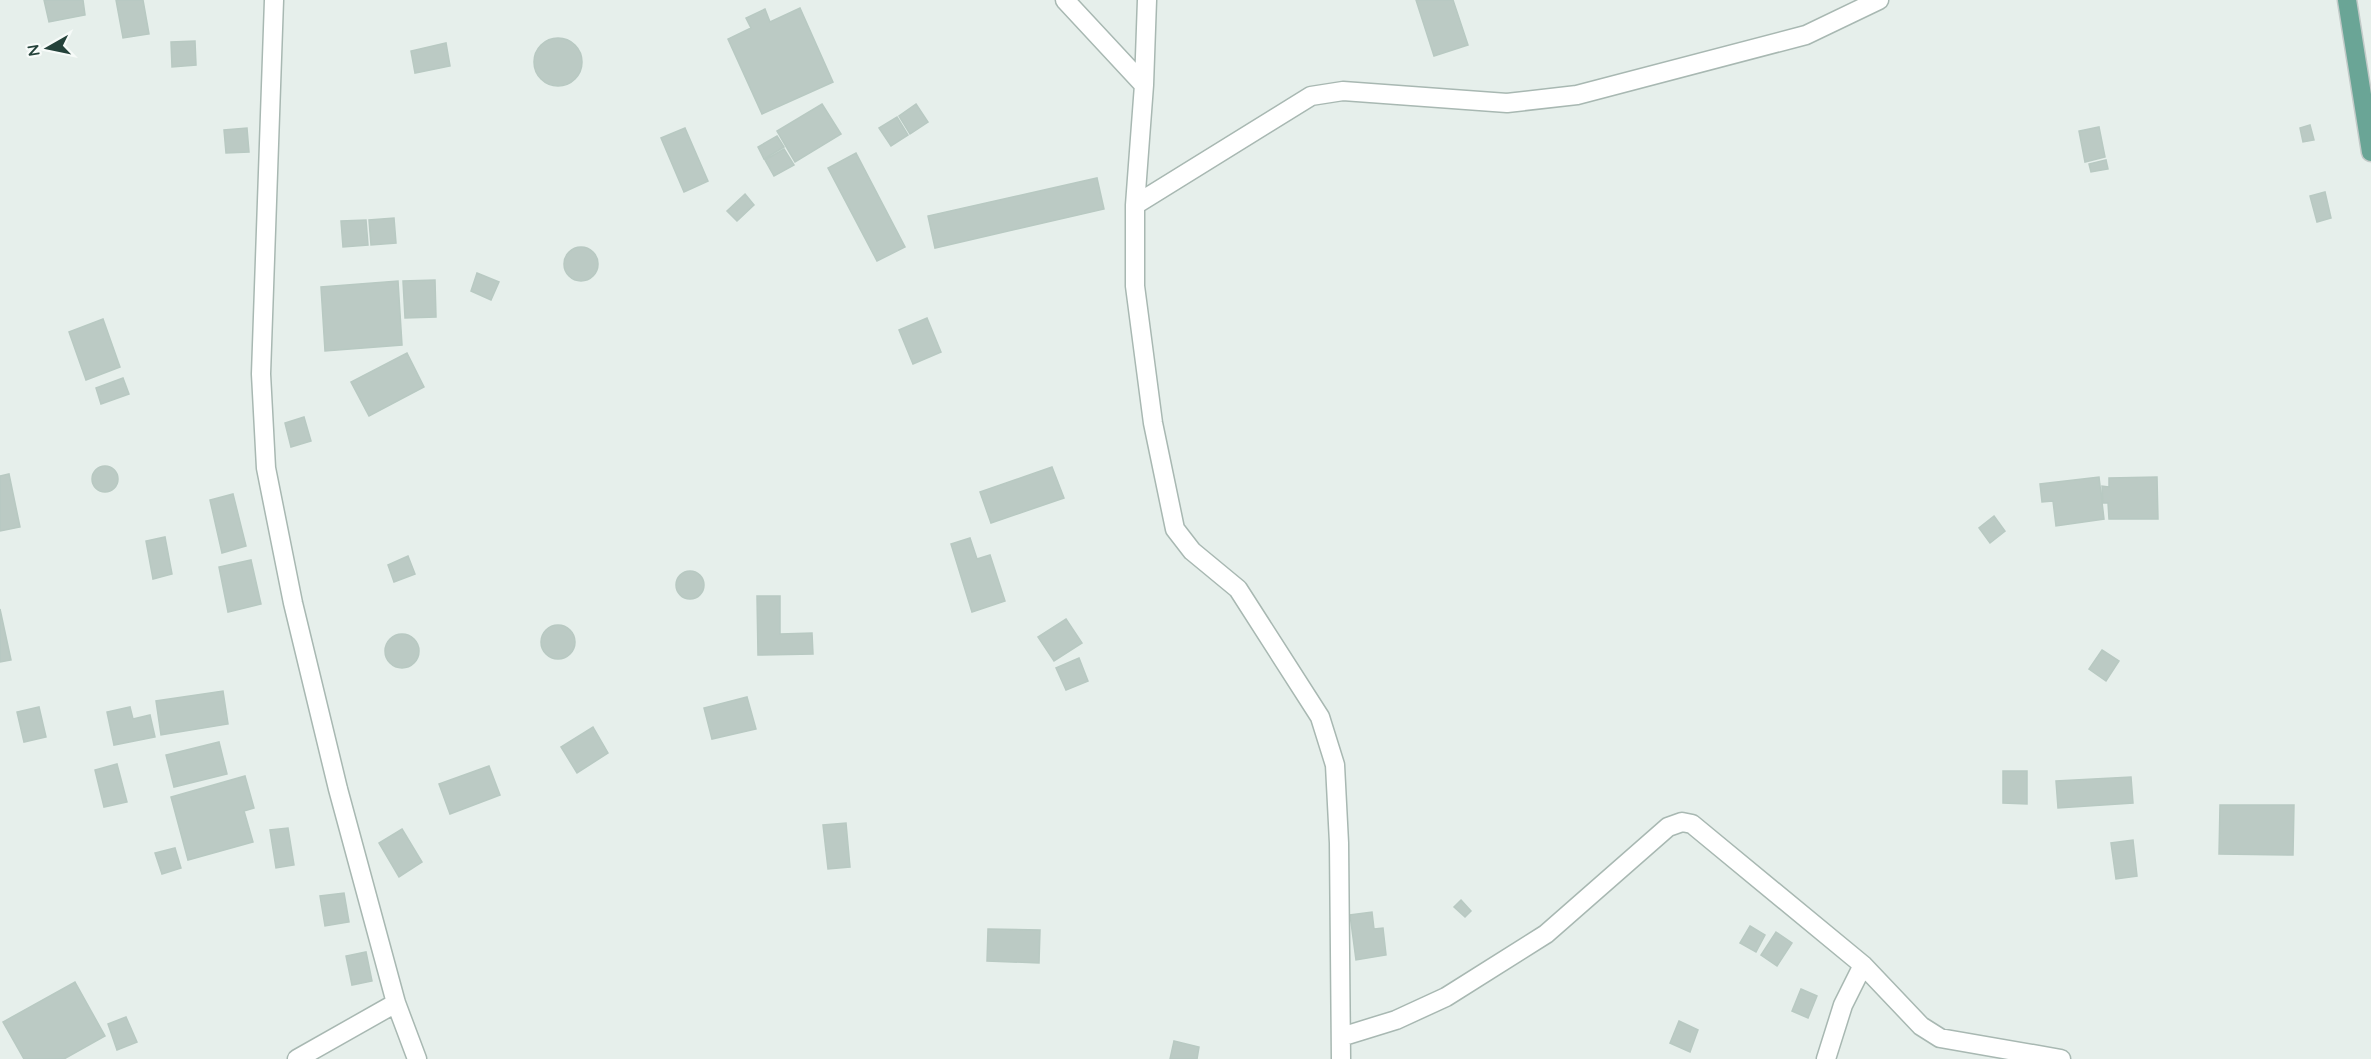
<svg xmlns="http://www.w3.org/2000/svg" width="2371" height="1059" font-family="Quicksand,sans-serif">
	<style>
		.building { fill: #bbcac4; stroke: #b8c9c2; stroke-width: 1.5 }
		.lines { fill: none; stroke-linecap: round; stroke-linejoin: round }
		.minor-casing { stroke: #a8b8b2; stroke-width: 21 }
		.major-casing { stroke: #c2cac8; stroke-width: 21 }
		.minor { stroke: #fff; stroke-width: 18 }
		.major { stroke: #6aa596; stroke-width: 18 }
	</style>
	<rect width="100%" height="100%" fill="#e6efeb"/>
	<path class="building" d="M44 0H83L85 15 49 22Z
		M116 0H143L149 34 123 38Z
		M1416 0H1453L1468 45 1434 56Z
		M800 8 833 82 762 114 728 39 751 28 746 18 765 9 770 22Z
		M534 62a24 24 0 1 1 48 0a24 24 0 1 1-48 0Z
		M195 41 196 65 172 67 171 42Z
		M446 43 450 66 415 73 411 51Z
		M822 104 841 134 795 162 777 131Z
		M916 104 928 122 910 134 899 116Z
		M897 117 908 135 891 146 879 128Z
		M2310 125 2314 140 2303 142 2300 128Z
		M2099 127 2105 157 2085 162 2079 131Z
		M247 128 249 152 226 153 224 130Z
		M685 128 708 181 684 192 661 138Z
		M777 136 784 147 764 159 758 147Z
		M784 149 794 165 774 176 765 160Z
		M856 153 905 247 877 261 828 168Z
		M2106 160 2108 169 2091 172 2089 164Z
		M1097 178 1104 209 935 248 928 216Z
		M2325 192 2331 218 2317 222 2310 196Z
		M745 194 754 205 737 221 727 211Z
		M394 218 396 243 371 245 369 220Z
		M366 220 368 245 343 247 341 221Z
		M564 264a17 17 0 1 1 34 0a17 17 0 1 1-34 0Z
		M477 273 499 282 491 300 471 291Z
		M435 280 436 317 405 318 403 281Z
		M398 281 402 345 325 351 321 287Z
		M927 318 941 352 913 364 899 330Z
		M103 319 120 367 86 380 69 332Z
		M407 353 424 387 369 416 351 382Z
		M123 378 129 394 101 404 96 388Z
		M304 417 311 441 291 447 285 423Z
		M92 479a13 13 0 1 1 26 0a13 13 0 1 1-26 0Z
		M1052 467 1064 498 991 523 980 492Z
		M9 474 20 527 0 531V476Z
		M2099 477 2104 519 2056 526 2053 501 2042 502 2040 484Z
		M2157 477 2158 519H2109L2108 503H2103L2102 486 2109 487V478Z
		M233 494 246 546 222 553 210 500Z
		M1994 516 2005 531 1990 543 1979 528Z
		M165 537 172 574 153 579 146 541Z
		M970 538 977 559 990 555 1005 601 972 612 951 544Z
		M408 556 415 574 394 582 388 565Z
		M251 560 261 604 228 612 219 567Z
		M676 585a14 14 0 1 1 28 0a14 14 0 1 1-28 0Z
		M757 596H780V634L812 633 813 654 758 655Z
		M0 609 11 660 0 662Z
		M1066 619 1082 643 1054 661 1038 637Z
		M541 642a17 17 0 1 1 34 0a17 17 0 1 1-34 0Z
		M385 651a17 17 0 1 1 34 0a17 17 0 1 1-34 0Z
		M2102 650 2119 661 2106 681 2089 669Z
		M1079 658 1088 681 1066 690 1056 668Z
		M223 691 228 724 161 735 156 701Z
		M747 697 756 729 712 739 704 708Z
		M39 707 46 737 24 742 17 712Z
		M130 707 133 719 150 715 155 737 114 745 107 712Z
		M593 727 608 753 577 773 561 747Z
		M219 742 227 774 174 787 166 755Z
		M117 764 127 802 104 807 95 770Z
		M489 766 500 795 450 814 439 784Z
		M2003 771H2027V804L2003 803Z
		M245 776 254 808 244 811 253 842 188 860 171 797Z
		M2131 777 2133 803 2058 808 2056 781Z
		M2220 805H2294L2293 855 2219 854Z
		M846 823 850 867 828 869 823 825Z
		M288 828 294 865 276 868 270 830Z
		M402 829 422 862 399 877 379 843Z
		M2133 840 2137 876 2116 879 2111 843Z
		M175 848 181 868 162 874 155 853Z
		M344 893 349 922 325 926 320 896Z
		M1461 900 1471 911 1465 917 1454 907Z
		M1372 912 1374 929 1383 928 1386 955 1356 960 1350 915Z
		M1750 926 1765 935 1756 952 1740 943Z
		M988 929 1040 930 1039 963 987 961Z
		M1776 932 1792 943 1777 966 1761 955Z
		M366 952 372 981 352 985 346 956Z
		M75 982 105 1036 64 1059H24L3 1022Z
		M1801 989 1817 996 1808 1018 1792 1011Z
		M126 1017 137 1042 117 1050 108 1024Z
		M1679 1021 1698 1030 1690 1052 1670 1043Z
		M1174 1041 1199 1047 1197 1059H1170Z"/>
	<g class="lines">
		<g class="minor-casing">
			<path id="minor" d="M274 0 261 374 266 468 293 603 338 789 396 1003 417 1059
				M1065 0 1144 85
				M1147 0 1144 85 1135 205V286L1153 423 1175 529 1192 551 1238 589 1320 717 1335 765 1339 843 1341 1059
				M1135 205 1311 96 1343 91 1507 103 1577 95 1806 35 1879 0
				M1341 1037 1396 1020 1446 997 1546 934 1668 827 1682 822 1692 824 1863 965 1921 1026 1940 1038 2061 1059
				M297 1059 396 1003
				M1826 1059 1843 1005 1863 965"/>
		</g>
		<g class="major-casing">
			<path id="major" d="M2347 0 2371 152"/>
		</g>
		<use href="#minor" class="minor"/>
		<use href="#major" class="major"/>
	</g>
	<g transform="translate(48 48) rotate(261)" stroke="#f7fbf9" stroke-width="4.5" paint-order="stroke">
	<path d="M0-4.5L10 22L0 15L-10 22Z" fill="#24423a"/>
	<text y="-9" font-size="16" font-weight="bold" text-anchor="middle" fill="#24423a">N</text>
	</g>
</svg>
